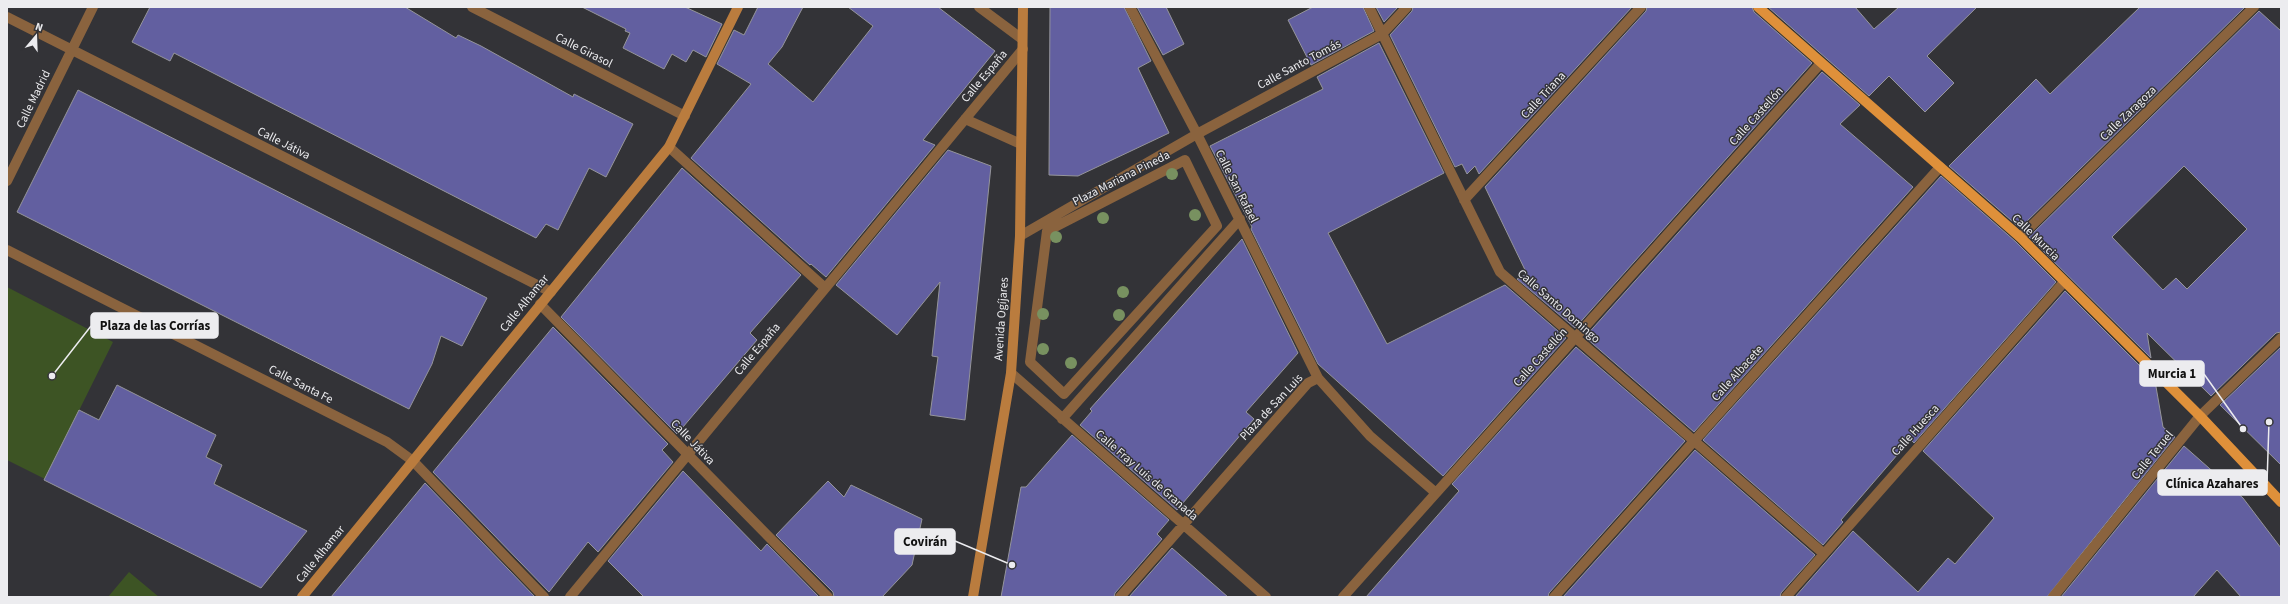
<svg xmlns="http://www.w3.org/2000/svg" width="2288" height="604" font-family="'Source Sans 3',sans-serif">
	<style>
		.green { fill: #3d5424 }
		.building { fill: #625fa0; stroke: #95959b; fill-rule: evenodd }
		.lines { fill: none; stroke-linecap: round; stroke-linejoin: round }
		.street { stroke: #8a633e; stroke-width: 10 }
		.secondary { stroke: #ba7c3e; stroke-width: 10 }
		.primary { stroke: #df903a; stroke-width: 10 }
		.tree { fill: #789160 }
		.labels { text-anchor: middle; stroke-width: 3; stroke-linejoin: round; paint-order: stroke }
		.street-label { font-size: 12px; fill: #ececef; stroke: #333337 }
		.leader { fill: none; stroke: #ececef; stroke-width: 1.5 }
		.callout-dot { fill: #ececef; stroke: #333337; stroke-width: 1.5 }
		.callout { fill: #ececef; stroke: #ececef; stroke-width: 1.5 }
		.callout-label { font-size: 13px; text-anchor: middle; font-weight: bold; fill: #111 }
	</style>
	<rect width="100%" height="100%" fill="#333337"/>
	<path class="green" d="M7 287 113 342 45 479 7 460Z
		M129 572 159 597H108Z"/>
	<path class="building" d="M150 7H405L456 38 458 35 481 46 573 97 574 94 633 124 606 177 589 168 558 230 546 224 536 238 174 53 170 61 132 42Z
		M582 7H685L722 24 706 57 693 50 686 62 672 54 664 69 623 48 630 33 625 31 626 29Z
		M758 7H803L782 47 768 64 813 102 873 26 848 7H938L995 51 923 140 935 145 826 277 811 264 810 265 691 158 751 84 717 64 734 30 744 35Z
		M1050 7H1124L1151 61 1138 68 1169 133 1078 176 1049 175Z
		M1137 7H1166L1184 44 1163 55Z
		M1313 7H1363L1374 31 1311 65 1288 20Z
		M1376 7H1398L1384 22Z
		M1413 7H1632L1479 174 1475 166 1467 174 1462 164 1455 167 1390 35 1412 11Z
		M1647 7H1752L1754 12 1812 63 1575 328 1517 279 1527 274 1485 187 1646 11Z
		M1768 7H1855L1874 29 1899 7H1977L1927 56 1954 83 1925 112 1889 76 1869 96Z
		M2140 7H2245L2020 228 1949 166 2036 79 2050 94Z
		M2259 11 2281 31V332L2276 333 2211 396 2147 333 2151 358 2029 237ZM2184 166 2247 229 2187 289 2176 278 2163 290 2112 237Z
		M1379 43 1444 173 1328 233 1387 344 1505 285 1566 338 1443 476 1318 364 1251 229 1252 227 1210 146 1323 89 1317 77Z
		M1822 72 1860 105 1840 124 1913 187 1694 432 1585 337Z
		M78 90 487 298 462 346 441 336 432 364 409 409 17 212Z
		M948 150 991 166 965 420 930 415 938 357 932 356 940 282 897 335 836 285Z
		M682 168 801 275 750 333 757 340 677 434 561 317Z
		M1941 176 2016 242 2056 282 1914 443 1911 440 1904 447 1841 520 1843 522 1823 545 1703 440Z
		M1242 239 1298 353 1246 412 1254 419 1177 510 1080 425 1092 411 1090 409Z
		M2065 291 2155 381 2163 427 2175 437 2047 597H1795L1853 531 1918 592 1948 558 1955 564 1994 518 1923 451Z
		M553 327 668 444 662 450 673 462 598 552 588 542 549 592 433 472Z
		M1576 347 1685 441 1549 593 1548 597H1366L1459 491 1452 484Z
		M2281 347V465L2220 405Z
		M117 385 216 435 206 457 222 465 214 484 307 531 261 588 44 480 79 410 99 420Z
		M1072 435 1169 520 1157 534 1162 539 1115 593 1114 597H1001L1021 487H1026Z
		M2184 446 2243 498 2281 548V597H2241L2217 570 2193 597H2061Z
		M1695 450 1815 555 1781 593 1780 597H1563Z
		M683 471 761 551 767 544 819 597H644L608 561Z
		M828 481 844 497 851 485 922 519 912 565 882 597H834L833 592 776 535Z
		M425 483 535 597H331Z
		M1172 548 1228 597H1129Z"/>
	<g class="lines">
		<path class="street" d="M472 7 685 116
			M979 7 1022 39
			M1130 7 1197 134 1318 378 1370 436 1436 493
			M1369 7 1500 272 1823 553
			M7 17 551 292
			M965 119 1021 144
			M669 147 824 287
			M1185 160 1217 226 1064 394 1030 362 1047 231Z
			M7 181 93 7
			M1464 200 1641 7
			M1020 236 1197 134 1382 34 1407 7
			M2020 237 2254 7
			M7 250 387 442 413 461 544 597
			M540 304 828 597
			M1011 373 1266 597
			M1062 419 1240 219
			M570 597 1023 49
			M1120 597 1308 383 1318 378
			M1343 597 1821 63
			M1554 597 1940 167
			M1786 597 2064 282
			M2053 597 2200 416 2281 338"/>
		<path class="secondary" d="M302 597 669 147 738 7
			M973 597 1011 373 1020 236 1023 7"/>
		<path class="primary" d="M1758 7 2020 237 2200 416 2281 502"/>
	</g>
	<g class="tree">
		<circle cx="1172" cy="174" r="6"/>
		<circle cx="1195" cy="215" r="6"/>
		<circle cx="1103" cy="218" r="6"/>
		<circle cx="1056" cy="237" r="6"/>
		<circle cx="1123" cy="292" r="6"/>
		<circle cx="1043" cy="314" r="6"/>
		<circle cx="1119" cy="315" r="6"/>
		<circle cx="1043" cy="349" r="6"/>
		<circle cx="1071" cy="363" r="6"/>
	</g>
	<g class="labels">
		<g class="street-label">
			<text transform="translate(584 50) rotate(27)" y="4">Calle Girasol</text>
			<text transform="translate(1299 64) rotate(-28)" y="4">Calle Santo Tomás</text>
			<text transform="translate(984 76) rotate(-50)" y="4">Calle España</text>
			<text transform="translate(1543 95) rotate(-47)" y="4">Calle Triana</text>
			<text transform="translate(33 99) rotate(-64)" y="4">Calle Madrid</text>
			<text transform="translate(2128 113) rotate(-44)" y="4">Calle Zaragoza</text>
			<text transform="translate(1756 116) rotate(-48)" y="4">Calle Castellón</text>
			<text transform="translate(284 143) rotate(27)" y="4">Calle Játiva</text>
			<text transform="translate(1121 178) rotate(-27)" y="4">Plaza Mariana Pineda</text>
			<text transform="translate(1237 186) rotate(63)" y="4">Calle San Rafael</text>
			<text transform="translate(2036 237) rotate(44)" y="4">Calle Murcia</text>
			<text transform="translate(524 303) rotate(-51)" y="4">Calle Alhamar</text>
			<text transform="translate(1559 306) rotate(41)" y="4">Calle Santo Domingo</text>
			<text transform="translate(1001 319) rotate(-86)" y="4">Avenida Ogíjares</text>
			<text transform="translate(757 349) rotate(-50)" y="4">Calle España</text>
			<text transform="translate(1540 357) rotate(-48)" y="4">Calle Castellón</text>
			<text transform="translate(1737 373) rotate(-48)" y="4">Calle Albacete</text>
			<text transform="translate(301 384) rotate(27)" y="4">Calle Santa Fe</text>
			<text transform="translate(1271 407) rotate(-47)" y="4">Plaza de San Luis</text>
			<text transform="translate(1915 430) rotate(-48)" y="4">Calle Huesca</text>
			<text transform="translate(693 442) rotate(46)" y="4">Calle Játiva</text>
			<text transform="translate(2152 455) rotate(-51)" y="4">Calle Teruel</text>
			<text transform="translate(1147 475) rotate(41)" y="4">Calle Fray Luis de Granada</text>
			<text transform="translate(320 554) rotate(-51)" y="4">Calle Alhamar</text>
		</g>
	</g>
	<path class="leader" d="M52 376L91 326M2243 429L2204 374M2269 422L2267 483M1012 565L955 541"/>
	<g class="callout-dot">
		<circle cx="52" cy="376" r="4"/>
		<circle cx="2243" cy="429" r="4"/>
		<circle cx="2269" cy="422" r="4"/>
		<circle cx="1012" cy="565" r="4"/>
	</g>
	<g class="callout">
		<rect x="91" y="313" width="127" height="25" rx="4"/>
		<rect x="2140" y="361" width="64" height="25" rx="4"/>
		<rect x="2158" y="470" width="109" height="25" rx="4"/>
		<rect x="895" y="529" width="60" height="25" rx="4"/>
	</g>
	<g class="callout-label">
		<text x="155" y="330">Plaza de las Corrías</text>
		<text x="2172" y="378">Murcia 1</text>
		<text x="2212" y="488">Clínica Azahares</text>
		<text x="925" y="546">Covirán</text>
	</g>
	<rect width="2288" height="604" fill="none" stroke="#ececef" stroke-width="16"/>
	<g transform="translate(36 36) rotate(19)" stroke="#333337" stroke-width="3" paint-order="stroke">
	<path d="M0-3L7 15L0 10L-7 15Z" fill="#ececef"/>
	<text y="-6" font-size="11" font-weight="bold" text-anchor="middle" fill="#ececef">N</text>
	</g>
</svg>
